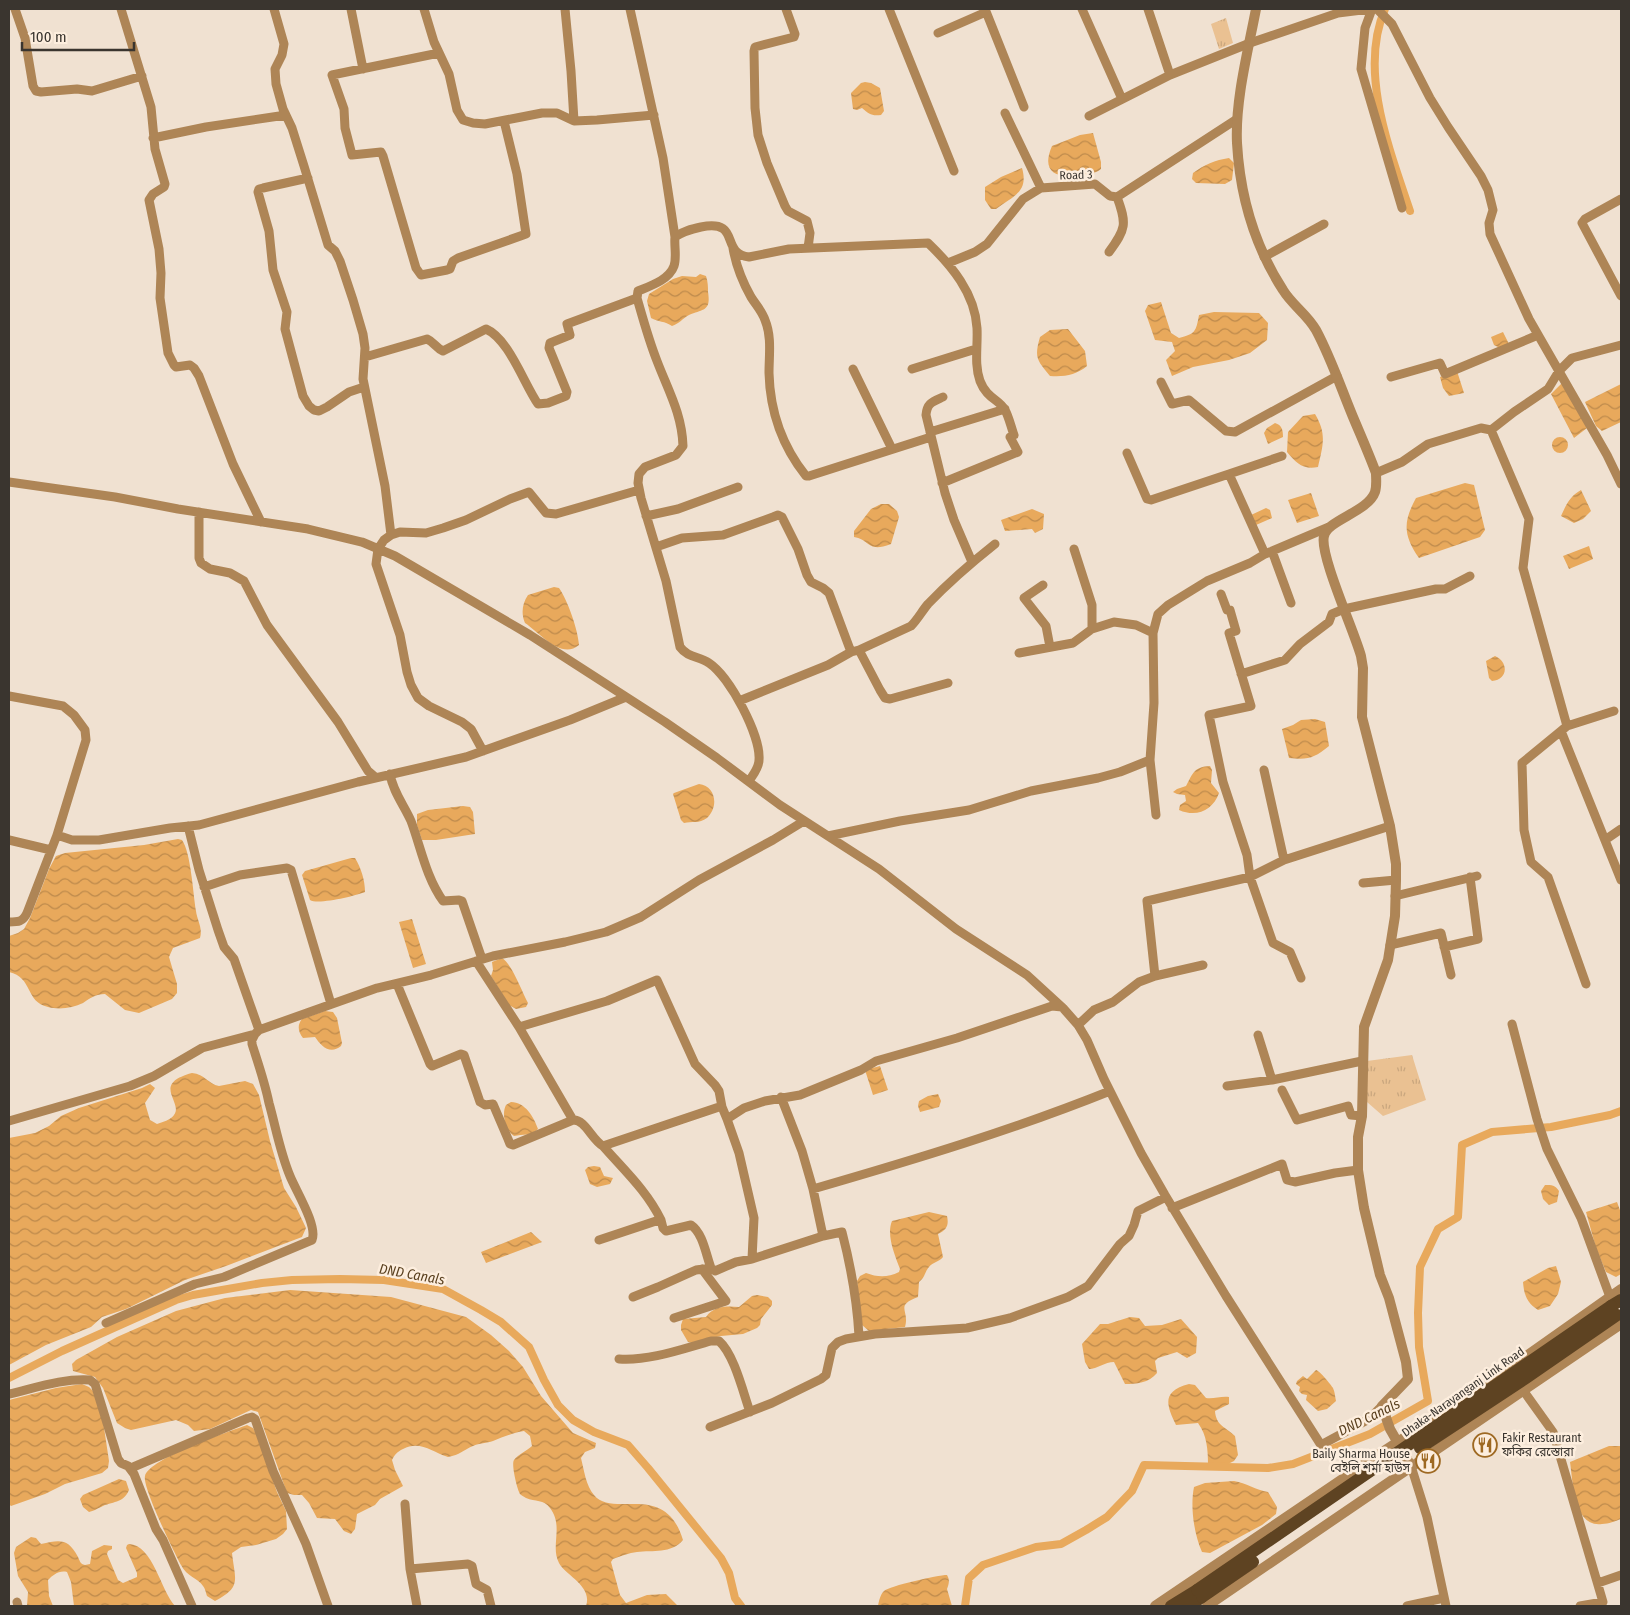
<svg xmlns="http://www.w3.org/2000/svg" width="1630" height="1615" font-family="'Fira Sans Condensed','Noto Sans Bengali',sans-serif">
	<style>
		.park { fill: url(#park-tufts) }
		.water { fill: url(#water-waves) }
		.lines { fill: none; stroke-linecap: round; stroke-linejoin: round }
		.canal { stroke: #e8a95c; stroke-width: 8 }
		.minor { stroke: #ae8556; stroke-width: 9 }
		.tertiary { stroke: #ae8556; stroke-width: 10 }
		.primary { stroke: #5e4322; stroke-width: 12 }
		.primary-bridge { stroke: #5e4322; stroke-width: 12 }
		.labels { text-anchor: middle; stroke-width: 5; stroke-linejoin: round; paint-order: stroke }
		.street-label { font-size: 12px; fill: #3a352f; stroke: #fdeede }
		.poi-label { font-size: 12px; fill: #3a352f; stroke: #fdeede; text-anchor: start }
		.water-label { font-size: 14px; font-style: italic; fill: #5a401f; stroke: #fdeede }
	</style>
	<defs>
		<pattern id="park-tufts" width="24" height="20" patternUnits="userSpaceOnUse" patternTransform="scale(1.25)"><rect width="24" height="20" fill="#eac192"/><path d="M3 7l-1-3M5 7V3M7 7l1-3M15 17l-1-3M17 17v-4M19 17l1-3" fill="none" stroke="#c9a67e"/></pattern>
		<pattern id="water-waves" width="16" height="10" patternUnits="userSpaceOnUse" patternTransform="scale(1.25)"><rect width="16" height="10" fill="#e8a95c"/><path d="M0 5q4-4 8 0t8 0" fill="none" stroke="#bd8a4c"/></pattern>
	</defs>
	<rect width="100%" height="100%" fill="#f0e1d1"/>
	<path class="park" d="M1226 18 1233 43 1219 49 1211 24Z
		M1412 1055 1426 1100 1383 1116 1367 1102V1061Z"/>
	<path class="water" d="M865 82 871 83 880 88 884 111 881 115C871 116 869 114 862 108L857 110 853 109 851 93 861 83Z
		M1093 133 1101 162V169C1095 174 1087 174 1079 175 1055 179 1041 171 1052 146L1080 135Z
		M1229 158 1234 163 1232 180 1225 184 1196 183 1192 179 1193 173C1204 165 1215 160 1229 158Z
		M1022 168C1029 192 1013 196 996 209H991L985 200V187L1001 177Z
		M700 274 706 276C708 282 708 287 708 292 711 311 704 309 689 315 683 318 679 324 672 326 665 321 658 322 651 318L647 301 649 294 673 279 682 276 696 277Z
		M1161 302 1171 333 1179 338C1195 334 1196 332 1199 315L1214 312 1259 313 1268 323 1267 340 1250 353 1229 360 1193 367 1172 376 1166 360 1175 351 1172 342 1155 340 1145 311 1148 305Z
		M1068 329 1085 351 1087 366C1076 375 1065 377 1050 376 1037 360 1034 358 1040 337L1050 330Z
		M1503 332 1509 344 1500 348 1494 345 1491 337Z
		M1457 371 1464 393 1449 396 1443 388 1440 377Z
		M1562 383 1587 428 1574 438 1551 394Z
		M1621 384V422L1602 431 1596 426 1585 402Z
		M1315 414C1327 434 1323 445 1318 467 1303 470 1296 463 1287 452L1288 432 1303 416Z
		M1275 423C1282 425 1283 430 1283 437L1268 444 1264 433 1267 428Z
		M1552 445a8 8 0 1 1 16 0a8 8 0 1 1-16 0Z
		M1465 483 1474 485 1485 530 1480 537 1419 558C1403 535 1403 522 1416 498Z
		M1581 490 1591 511 1583 519 1574 523 1561 516C1566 505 1570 496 1581 490Z
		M1311 493 1319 516 1297 523 1288 500Z
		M881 504H889L897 511 899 517 891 544C867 553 871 540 854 537V531L871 509Z
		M1266 508 1270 510 1272 518 1256 525 1251 515Z
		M1032 509 1044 514 1043 529 1035 533 1032 529 1005 531 1001 520Z
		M1589 546 1593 559 1569 569 1563 556Z
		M554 587 559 588C568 601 578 630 579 645 561 660 540 633 525 623 521 614 522 604 528 595Z
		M1495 656C1509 662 1508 680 1492 681L1489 678 1486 661Z
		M1315 719 1325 722 1329 746C1314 758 1309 760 1289 758L1282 729 1293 725 1301 720Z
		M1210 766 1212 770 1211 783 1219 793C1213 810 1197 818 1179 810L1180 805 1186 801 1185 795 1177 794 1173 792 1177 789 1186 786C1193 773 1194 767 1210 766Z
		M699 784C716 786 719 807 707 818 699 824 692 821 684 823L681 820 673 794 674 793Z
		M463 806 470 807 473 812 475 834 436 840H422L417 825V814L428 810Z
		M178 839 182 840C191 853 193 893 196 911 197 920 203 928 200 938L173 948 169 957 177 984V993L172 999 139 1013 125 1010 105 994C96 994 90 998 83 1003 73 1008 59 1010 48 1007 25 1002 33 977 9 972V936L18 933 24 929 30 918 49 869 56 856 65 853 144 845Z
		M351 858H355C361 868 365 880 365 892 355 896 318 905 310 900L302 875 305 871Z
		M412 919 426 964 413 968 399 922Z
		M502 958C512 964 522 992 528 1003L526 1007 516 1009 509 1005 491 976 493 970 492 962Z
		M325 1011 333 1012 337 1018 342 1043 341 1046C330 1055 321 1046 315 1037L303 1038C298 1032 297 1025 302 1019Z
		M880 1066 888 1090 873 1095 865 1070Z
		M192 1073C205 1074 208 1084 219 1086L245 1081 253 1084 259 1095 270 1141 284 1188 296 1207 306 1228 302 1237 226 1266 185 1280 126 1309 102 1317 91 1327 46 1345 9 1365V1138L35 1133 49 1126 61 1116 79 1108 142 1088 150 1084 155 1088 145 1103 150 1120 157 1124C205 1111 140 1087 192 1073Z
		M938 1094 941 1101 939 1107 920 1112 918 1106 919 1101 928 1096Z
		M511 1102C525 1102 534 1117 538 1129 531 1136 523 1134 514 1136 506 1131 501 1114 506 1105Z
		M594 1166 600 1167 604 1176 613 1178 610 1184 597 1187 590 1184 585 1170 588 1167Z
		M1545 1185C1552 1185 1555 1185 1559 1191L1557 1202 1549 1205 1543 1199 1541 1191Z
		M1617 1202 1621 1213V1274L1616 1277 1606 1272 1596 1248 1586 1212Z
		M929 1212 947 1216C949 1225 947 1230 938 1234L943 1257C939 1262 933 1262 929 1267 924 1273 926 1276 919 1282L918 1297C894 1306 910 1310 905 1327L869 1331 862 1325 857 1281 860 1276 866 1273C877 1277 887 1278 899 1272L900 1269C895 1256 886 1235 892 1221Z
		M531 1232 542 1242 486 1263 481 1252Z
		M1556 1266 1561 1282 1558 1294 1550 1306 1538 1310C1527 1303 1524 1295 1523 1282L1548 1268Z
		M290 1290 391 1297 466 1317 491 1335 509 1351 523 1367 541 1396 573 1433 596 1443 595 1448 585 1452 581 1458C584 1470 586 1486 594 1495 613 1519 665 1480 683 1540 671 1554 653 1550 637 1552 629 1553 621 1556 613 1559L611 1562 620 1595 626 1603 647 1595 666 1594 678 1606H586C593 1586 565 1575 559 1563 550 1546 564 1526 550 1508 544 1499 535 1502 526 1498 524 1497 521 1495 520 1494 517 1489 511 1464 514 1460 517 1455 527 1451 532 1446L530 1436 524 1431C512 1433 503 1437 493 1441 487 1443 479 1443 473 1446 463 1450 460 1455 448 1457 432 1452 420 1440 403 1449 397 1452 395 1454 392 1460L395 1470 403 1486 380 1499 375 1505 357 1514 355 1529 351 1534 344 1531 335 1519 317 1518 309 1503 302 1495H294L287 1493 258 1412 251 1410 210 1429 194 1431 188 1425 176 1420 131 1430 125 1428 117 1423 103 1388 95 1377 73 1371 72 1364 76 1360 117 1337 176 1311 225 1298Z
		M757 1295 768 1297 772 1301V1305L761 1319 760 1325 757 1328 743 1334 721 1336 692 1343 688 1342 681 1330V1325L683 1319 706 1317C714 1305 728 1306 739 1307L752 1296Z
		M1130 1317 1139 1318 1145 1326 1162 1325 1181 1319 1197 1337 1196 1353 1187 1358 1177 1352 1158 1358 1155 1361 1157 1373C1149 1383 1136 1384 1125 1384L1114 1362C1105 1362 1097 1369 1089 1369L1085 1362 1082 1344 1100 1324H1108Z
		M1316 1370C1320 1371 1331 1385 1333 1388 1335 1392 1335 1397 1336 1401L1327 1409 1318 1411 1306 1400 1307 1395 1302 1394 1299 1391 1300 1387 1296 1384 1297 1381 1303 1376 1307 1379Z
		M82 1384 89 1387 93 1391 103 1421 109 1461 108 1468 102 1473 65 1484 45 1494 11 1506 9 1504V1400L56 1388Z
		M1189 1384 1195 1385 1206 1398C1214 1399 1221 1396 1229 1397V1404L1215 1411C1216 1426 1226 1427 1235 1436L1238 1455 1234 1461 1226 1465H1208C1208 1450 1207 1435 1198 1423L1176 1425C1165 1403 1163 1391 1189 1384Z
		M247 1425 253 1428 257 1435 277 1492 286 1511 287 1529 283 1534 276 1539 256 1545 241 1547 232 1553C235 1580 242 1587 215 1601L207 1596C206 1593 205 1588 203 1586 198 1578 187 1577 181 1565 174 1552 142 1487 145 1476 150 1458 228 1432 247 1425Z
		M1609 1446H1621V1519C1615 1521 1609 1524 1602 1524 1573 1528 1573 1481 1570 1462Z
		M119 1479 126 1481 129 1490C123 1504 112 1501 101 1507 96 1509 94 1511 89 1512L83 1507 80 1499 83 1495Z
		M1234 1481C1246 1483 1256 1490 1268 1492L1277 1507 1276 1514 1262 1525 1210 1553 1202 1552C1194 1534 1190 1507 1194 1487L1205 1483Z
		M31 1537 36 1538 41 1544C60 1540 68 1538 78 1557 80 1561 80 1564 85 1565L90 1564 92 1551 104 1545 112 1546V1549L108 1551 107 1554 118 1580 123 1583 137 1577V1573L126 1548 127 1545 129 1544C153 1545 161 1591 175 1606H74L71 1582 67 1572C59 1570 53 1575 48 1580L49 1596 53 1606H27L28 1592 18 1576 14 1553 16 1547Z
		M947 1575C950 1580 949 1584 947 1589L952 1606H878C879 1601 880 1595 884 1591 889 1586 938 1575 947 1575Z"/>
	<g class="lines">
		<path class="canal" d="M1385 9C1358 71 1390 151 1410 211
			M9 1378 62 1351 176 1300 193 1295 262 1283 292 1280 340 1279 384 1280 443 1289 481 1310 501 1322 529 1347 544 1380 558 1405 573 1420 594 1432 628 1445 648 1468 721 1558 729 1573 735 1598 741 1606
			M965 1606 969 1578 983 1565 1036 1547 1061 1544 1086 1530 1107 1517 1132 1491 1144 1465 1268 1468 1293 1464 1370 1434 1428 1401 1419 1347 1418 1313 1420 1267 1438 1229 1458 1217 1462 1145 1492 1132 1551 1127 1610 1115 1621 1111"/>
		<path class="minor" d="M15 9 25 38 33 86 36 91 41 92 77 89 92 91 142 76
			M121 9 151 107 155 149 165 184 164 187 153 194 149 200 159 249 161 273 160 298 168 353 174 365 176 367 190 365 194 368 199 376 233 464 261 522
			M274 9 284 44 282 55 275 69 276 84 283 109 292 128 304 166 328 245 335 251 340 261 353 300 363 334 365 348 363 379 385 486 391 535
			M351 9 363 69
			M424 9 434 42 449 74 457 110 463 120 473 123 485 124 542 113H557L574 121 597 120 654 115
			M565 9 571 71 574 121
			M630 9 663 158 675 237
			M786 9 795 34 794 37 755 47 754 51 755 108 758 135 767 163 785 206 788 211 807 221 810 233 808 248
			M889 9 954 171
			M985 9 1024 107
			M1082 9 1122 99
			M1148 9 1170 75
			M1372 9 1365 28 1361 69 1402 208
			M1373 9H1377L1392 24 1430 98 1448 127 1481 176 1488 190 1493 210 1489 223 1490 234 1529 319 1607 455 1621 484
			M938 33 986 12
			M439 53 332 75 344 109 345 128 352 155 381 152 383 156 416 268 421 275 447 270 450 269 453 261 458 258 526 234 517 174 504 121
			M1005 113 1041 188
			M1089 116 1170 75 1250 43 1338 13 1370 9
			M153 138 206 127 286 115
			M308 178 263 188 259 189 258 192 269 231 273 270 287 312 285 329 303 396 309 406 314 410 319 411 327 407 349 392 364 387
			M1621 199 1585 219 1582 223 1621 296
			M733 248C736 266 742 281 751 297 756 305 762 311 765 320 772 337 769 355 769 373 770 410 782 446 806 476H809L931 437
			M1109 252C1126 229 1127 224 1117 197
			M1264 257 1324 224
			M948 263 975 252 987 244 1023 199 1036 191 1041 188 1095 184 1110 196 1117 197 1237 119
			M365 357 427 339C434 342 436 348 443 351L486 329C509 339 524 384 538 404L548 403 566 396 567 392 549 348 550 343 570 335 567 324 637 298
			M853 369 892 449
			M912 369 976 349
			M1391 377 1440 363 1445 374 1538 335
			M1161 382 1172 404 1189 400 1226 431 1235 432 1337 376
			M943 397C932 402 927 403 926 415L945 493 954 520 972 562
			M1491 430 1529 519 1523 568 1567 726 1561 731 1621 880
			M930 432 1005 409
			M1127 453 1147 499 1151 500 1229 474 1265 554
			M1376 473 1402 462 1428 444 1481 428 1491 430 1514 412 1548 389 1559 371 1572 358 1621 345
			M1229 474 1282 456
			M9 482 115 497 178 509 308 529 362 542 395 556 530 635 665 722 717 758 780 805 879 869 956 929 1027 975 1063 1008 1078 1025 1087 1040 1104 1079 1141 1153 1165 1195 1226 1296 1321 1445 1369 1419 1382 1406
			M199 512V558L201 563 210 569 230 573 244 581 267 625 338 722 368 771 375 777
			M646 516 678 509 738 487
			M656 547 682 538 723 535 773 517 778 515 782 517 798 549 807 575 811 582 823 588 829 593 851 652
			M1074 549 1092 605V629
			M1272 551 1291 603
			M1043 585 1024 598 1046 626 1050 647
			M1221 594 1227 610H1230L1236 631 1229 633 1251 706 1209 715 1223 782 1247 855 1250 877 1273 943 1290 952 1301 978
			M859 650 880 690 885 698 890 699 948 683
			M1019 653 1073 643 1092 629 1114 622 1136 625 1153 633
			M1241 674 1285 660 1300 644 1329 622 1332 614 1344 609 1436 589H1445L1470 576
			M9 696 63 706 74 715 85 730 86 740 57 835 27 913C23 922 18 922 9 922
			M739 701 828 665 851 652 859 650 911 626C918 619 922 611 928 604 949 582 971 563 995 544
			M1567 726 1614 711
			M1561 731 1522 763 1524 830 1531 862 1548 877 1586 984
			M483 751 471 729 462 722 429 706 418 698 411 685 407 672 400 635 376 564 378 549 384 540 391 535 400 532 426 533 443 528 466 520 510 499 529 492 546 513 556 514 639 490
			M1264 770 1284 860 1390 826
			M390 774C393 792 404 805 411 821 421 848 426 877 443 901L459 900 462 901 482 959
			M749 781C753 775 759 768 759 760 761 736 730 677 709 663 699 656 688 658 680 647L666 581 641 498 638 483 639 474 645 467 676 455 683 446C682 414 668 390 657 361 649 341 643 319 637 298L638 291C650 286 669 280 674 266 677 257 674 246 675 237 683 231 692 229 701 227 742 219 719 253 749 257L789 249 928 243C951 265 975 293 977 328 978 346 974 364 980 381 987 399 999 399 1005 410 1009 417 1011 427 1014 435L1010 437 1018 452 942 483
			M1156 815 1150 760 1154 703 1153 633 1158 614 1168 605 1207 581 1250 563 1265 554 1329 527
			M188 826 199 870 218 930 224 947 234 959 259 1030
			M57 835 72 840H99L170 828 199 825 358 782 466 757 570 720 626 697
			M828 836 900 821 969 810 1031 791 1098 778 1120 772 1150 760
			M9 840 51 850
			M1605 840 1621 829
			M1363 883 1396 880
			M204 887 240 875 287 868 291 870 331 1004
			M1395 896 1477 876
			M1390 945 1441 933 1451 975
			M1444 947 1478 939 1470 877
			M476 961 519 1027 573 1120
			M1155 976 1147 901 1250 877 1284 860
			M397 984 430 1064 432 1066 461 1054 464 1055 480 1102 485 1105 493 1104 508 1139 510 1144 513 1145 573 1120C585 1119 592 1140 603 1146L719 1107H722L727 1119 744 1108 765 1101 800 1095 861 1070 876 1061 957 1038 1052 1006 1062 1007
			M1512 1024 1537 1119 1547 1149 1581 1218 1610 1297
			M1078 1025 1094 1010 1113 1002 1139 982 1155 976 1203 965
			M519 1027 607 1001 657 980 695 1064 715 1085 719 1091 722 1107
			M1258 1035 1272 1080 1362 1061
			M1227 1086 1272 1080
			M1282 1090 1297 1120 1348 1106 1351 1115 1362 1116
			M781 1097 802 1151 813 1189C913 1160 1013 1130 1110 1091
			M727 1119 739 1153 754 1218 752 1259
			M9 1121 130 1086 154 1076 202 1048 255 1034 259 1030 377 988 431 975 493 956 565 942 606 932 641 917 699 880 773 840 804 821
			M603 1146C624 1170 647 1191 661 1220
			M1172 1208 1282 1164 1287 1180 1295 1182 1335 1173 1358 1170
			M823 1236 842 1232C851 1267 857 1300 859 1336
			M599 1240 659 1220H661L663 1228 666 1231 691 1225C703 1233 706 1255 711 1268
			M633 1297 658 1287 696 1270 711 1268 715 1271 736 1262 752 1259 823 1236 813 1189
			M674 1318 726 1301 702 1269
			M106 1323 181 1290 195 1284 224 1277 312 1240C318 1226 296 1191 290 1176 280 1152 276 1128 269 1103 265 1083 258 1063 252 1044V1040L255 1034
			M619 1359C650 1361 682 1349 711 1341H719C734 1354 743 1392 750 1412
			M1523 1390 1553 1432 1603 1602 1580 1606
			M9 1394C35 1388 64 1378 90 1380L95 1384 118 1459 121 1463 128 1466 134 1474 156 1529 163 1540 192 1606
			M710 1427 772 1403 821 1379 826 1375 832 1348 838 1342 846 1339 875 1334 967 1328 1010 1318 1068 1297 1088 1286 1120 1244 1129 1236 1134 1225 1138 1211 1166 1197
			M1411 1466 1427 1517 1446 1606
			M131 1468 248 1418 252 1417 255 1419 273 1471 306 1544 328 1606
			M405 1504 410 1569 417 1606
			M410 1569 468 1564 472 1566 476 1584 487 1590 491 1606
			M1598 1583 1621 1575
			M17 1602 18 1606
			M1407 1606 1444 1598"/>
		<path class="tertiary" d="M1256 9C1248 51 1235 101 1237 143 1240 196 1254 245 1283 290 1292 305 1307 314 1316 330 1331 358 1341 388 1353 417 1361 436 1369 454 1376 473 1376 479 1377 486 1375 492 1368 512 1327 520 1324 536 1319 554 1355 633 1361 656L1363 668 1362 717 1390 826 1396 864V880L1395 916 1388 960 1364 1027 1362 1116 1358 1137V1170L1364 1208 1380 1275 1389 1298 1406 1362 1408 1379 1382 1406 1390 1429 1411 1466
			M1155 1606 1378 1455 1495 1378 1621 1289
			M1207 1606 1621 1324"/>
		<path class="primary" d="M1611 1306 1621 1300
			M1171 1606 1197 1590
			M1189 1606 1202 1597"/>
		<path class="primary-bridge" d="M1420 1448 1526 1378 1617 1315
			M1197 1590 1611 1306
			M1202 1597 1253 1562"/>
	</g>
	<defs>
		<g id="restaurant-ring" transform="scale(1.25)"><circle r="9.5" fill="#fdeede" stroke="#9e6922" stroke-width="1.5"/><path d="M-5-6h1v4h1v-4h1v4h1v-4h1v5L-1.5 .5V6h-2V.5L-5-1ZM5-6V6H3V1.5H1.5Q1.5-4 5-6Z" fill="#9e6922"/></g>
	</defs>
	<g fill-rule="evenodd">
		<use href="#restaurant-ring" x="1485" y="1445"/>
		<use href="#restaurant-ring" x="1428" y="1461"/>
	</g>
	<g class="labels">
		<g class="street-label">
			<text transform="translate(1076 175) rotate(-2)" y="4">Road 3</text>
			<text transform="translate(1463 1392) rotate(-35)" y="4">Dhaka-Narayanganj Link Road</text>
		</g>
		<g class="poi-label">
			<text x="1502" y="1442">Fakir Restaurant<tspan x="1502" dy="14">ফকির রেস্তোরা</tspan></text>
			<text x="1410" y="1458" text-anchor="end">Baily Sharma House<tspan x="1410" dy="14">বেইলি শর্মা হাউস</tspan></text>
		</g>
		<g class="water-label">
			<text transform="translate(412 1274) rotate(10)" y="5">DND Canals</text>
			<text transform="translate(1369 1417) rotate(-26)" y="5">DND Canals</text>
		</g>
	</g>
	<rect width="1630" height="1615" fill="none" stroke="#3a352f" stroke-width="20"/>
	<path d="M22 42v8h112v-8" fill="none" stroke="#3a352f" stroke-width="2.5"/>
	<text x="30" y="42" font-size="15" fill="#3a352f" stroke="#fdeede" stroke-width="4" paint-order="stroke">100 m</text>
</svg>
